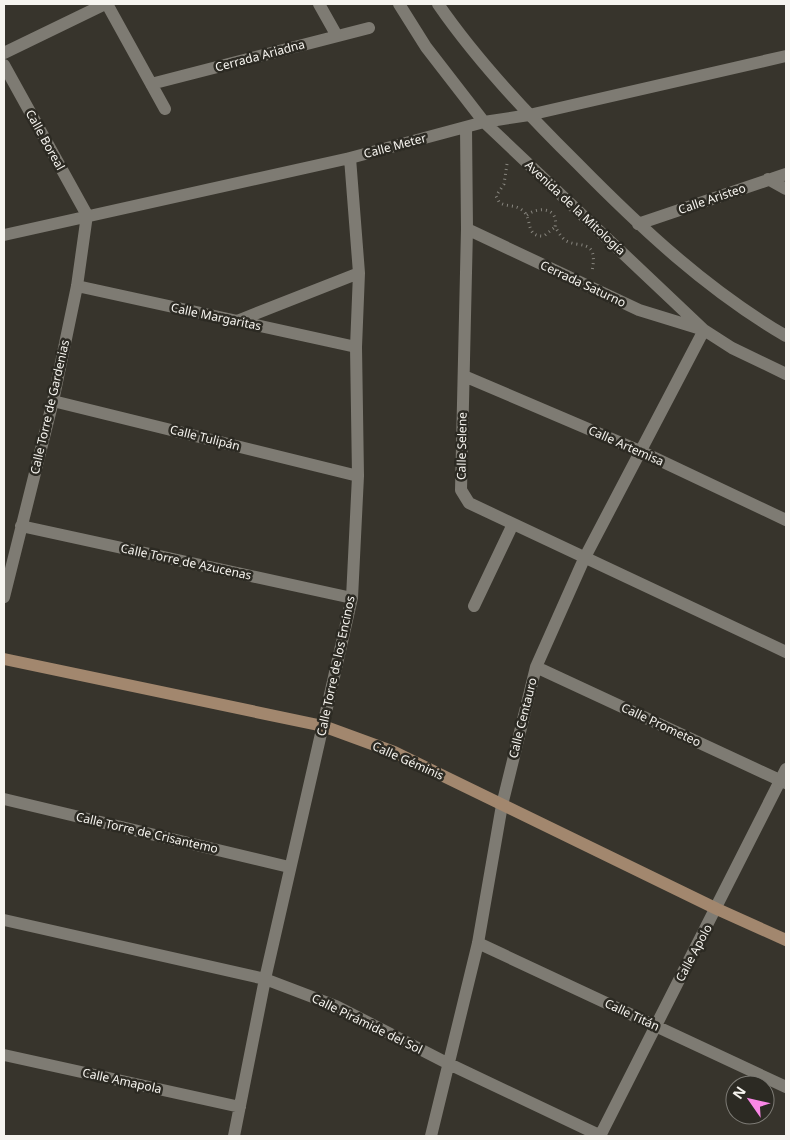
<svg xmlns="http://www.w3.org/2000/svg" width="790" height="1140" font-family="'Noto Sans',sans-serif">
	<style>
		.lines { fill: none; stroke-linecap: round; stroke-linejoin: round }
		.path { stroke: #88867f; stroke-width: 3; stroke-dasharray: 1 4; stroke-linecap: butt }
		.street { stroke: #7e7b73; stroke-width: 12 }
		.secondary { stroke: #a2876e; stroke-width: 12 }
		.labels { text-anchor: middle; stroke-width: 5; stroke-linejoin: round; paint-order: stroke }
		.street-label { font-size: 12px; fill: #f6f4ef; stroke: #2c2a23 }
	</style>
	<rect width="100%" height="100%" fill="#37342c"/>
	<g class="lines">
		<path class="path" d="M507 164 504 184 496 196 499 202C507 208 517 203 525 213 532 222 526 237 544 236L555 227
			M527 215C539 206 559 208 555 227 558 231 561 237 565 240 578 249 599 237 592 271"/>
		<path class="street" d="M107 4 165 109
			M319 4 337 36
			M399 4 426 47 484 122 704 330 732 348 786 374
			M438 4C478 62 527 114 577 163 641 228 707 290 786 336
			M4 53 105 4
			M4 65 87 215 77 286 53 401 4 597
			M151 84 369 28
			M466 127 467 229 461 490 469 503 786 652
			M768 179 786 189
			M638 224 786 174
			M4 235 350 158 484 122 529 115 786 56
			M77 286 356 347
			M237 321 359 273
			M464 376 640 451 786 520
			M53 401 358 476
			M21 526 352 598
			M474 606 513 524
			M536 667 786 783
			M4 799 289 867
			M4 920 265 979 336 1006 447 1063 601 1136
			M478 943 786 1087
			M4 1055 240 1107
			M234 1136 265 979 352 598 358 476 356 347 359 273 350 158
			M431 1136 478 943 502 805 536 667 584 559 704 330 639 310 467 229
			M600 1136 786 769"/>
		<path class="secondary" d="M4 659 323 726 394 752 717 909 786 940"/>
	</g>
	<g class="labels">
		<g class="street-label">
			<text transform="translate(260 56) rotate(-15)" y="4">Cerrada Ariadna</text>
			<text transform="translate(45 140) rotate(61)" y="4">Calle Boreal</text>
			<text transform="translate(395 146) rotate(-15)" y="4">Calle Meter</text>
			<text transform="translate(712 199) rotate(-19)" y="4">Calle Aristeo</text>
			<text transform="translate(575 208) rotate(43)" y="4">Avenida de la Mitología</text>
			<text transform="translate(583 284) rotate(25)" y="4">Cerrada Saturno</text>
			<text transform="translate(216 317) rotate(12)" y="4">Calle Margaritas</text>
			<text transform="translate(50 407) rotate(-77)" y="4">Calle Torre de Gardenias</text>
			<text transform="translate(205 438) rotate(14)" y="4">Calle Tulipán</text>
			<text transform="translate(462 446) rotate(-89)" y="4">Calle Selene</text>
			<text transform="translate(626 446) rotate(24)" y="4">Calle Artemisa</text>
			<text transform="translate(186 562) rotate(12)" y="4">Calle Torre de Azucenas</text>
			<text transform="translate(336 666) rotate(-78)" y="4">Calle Torre de los Encinos</text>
			<text transform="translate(523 718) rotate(-76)" y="4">Calle Centauro</text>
			<text transform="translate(661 725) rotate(25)" y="4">Calle Prometeo</text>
			<text transform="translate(408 761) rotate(24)" y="4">Calle Géminis</text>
			<text transform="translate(147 833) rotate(13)" y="4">Calle Torre de Crisantemo</text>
			<text transform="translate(694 953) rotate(-62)" y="4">Calle Apolo</text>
			<text transform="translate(632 1015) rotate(25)" y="4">Calle Titán</text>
			<text transform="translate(367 1024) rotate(26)" y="4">Calle Pirámide del Sol</text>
			<text transform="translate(122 1081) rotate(12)" y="4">Calle Amapola</text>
		</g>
	</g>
	<rect width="790" height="1140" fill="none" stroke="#f6f4ef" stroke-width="10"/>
	<g transform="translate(750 1100) rotate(304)"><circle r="24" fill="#2c2a23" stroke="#7d7b75"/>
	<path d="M0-4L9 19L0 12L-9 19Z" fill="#fa87e6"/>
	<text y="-8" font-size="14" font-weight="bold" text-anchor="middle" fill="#f6f4ef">N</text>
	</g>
</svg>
